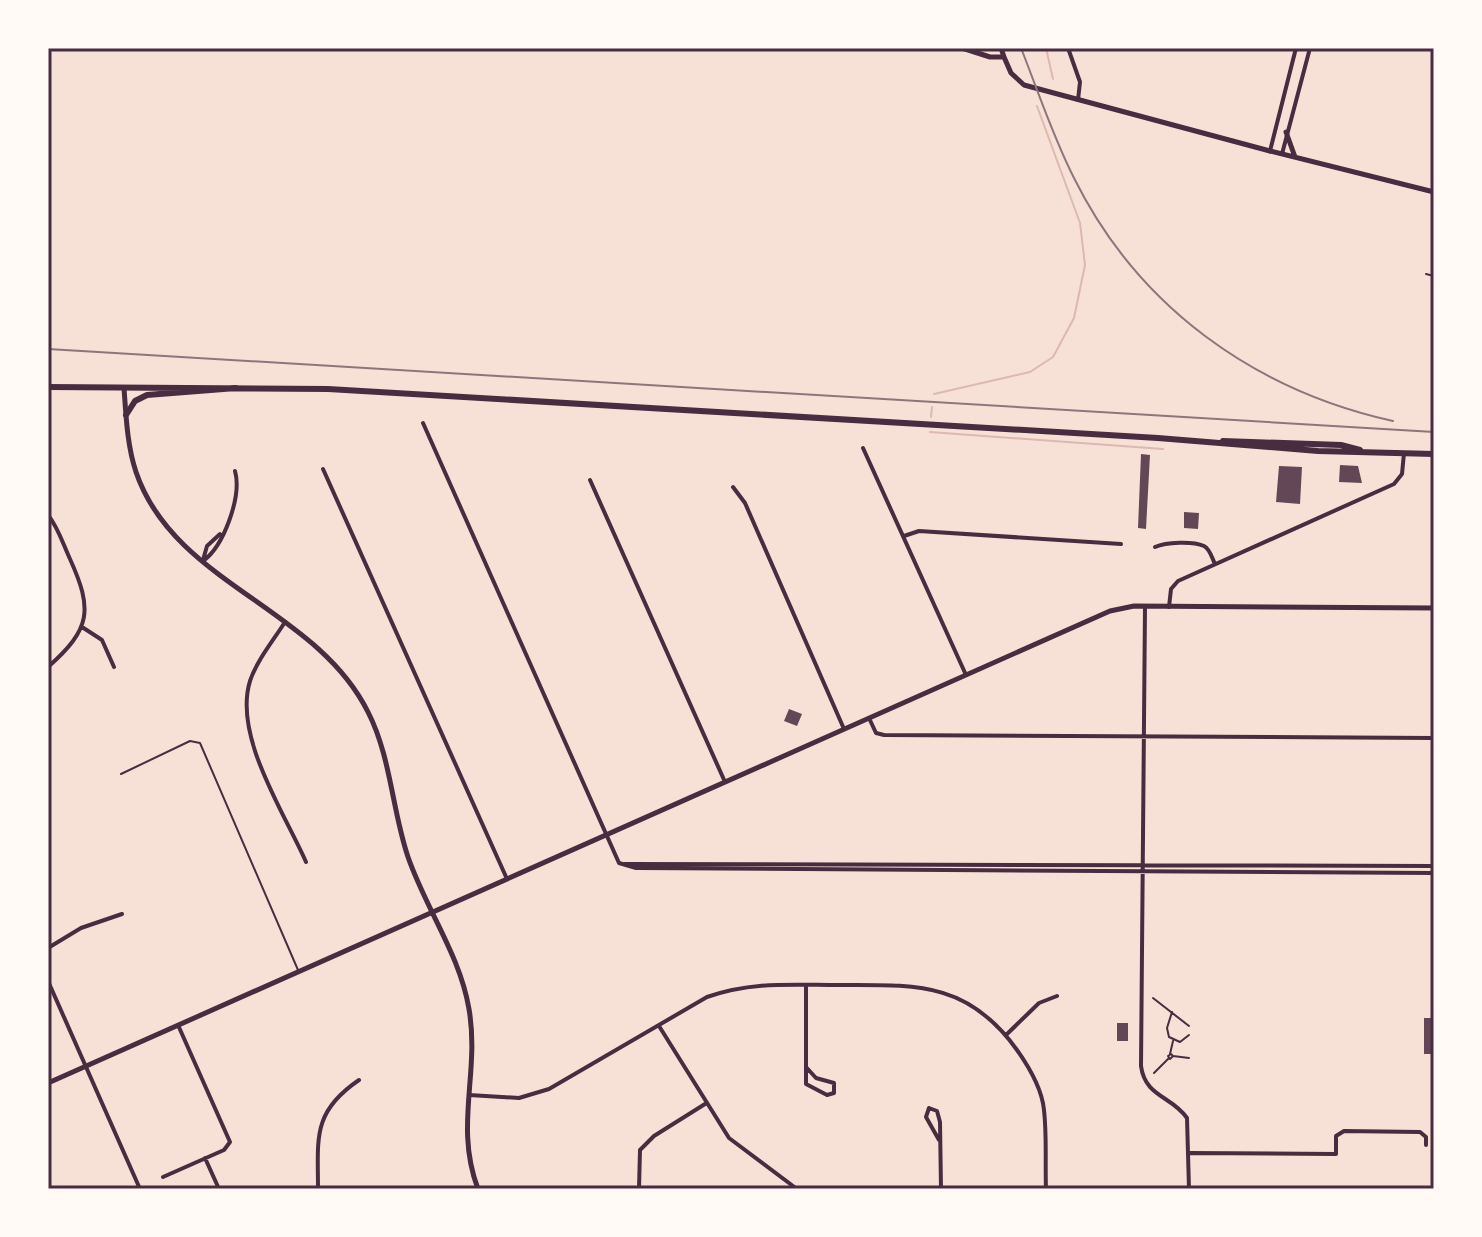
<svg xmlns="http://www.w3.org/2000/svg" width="1482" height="1237" font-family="'IBM Plex Sans',sans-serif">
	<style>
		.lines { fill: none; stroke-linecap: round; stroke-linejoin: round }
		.stream { stroke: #dcb8b0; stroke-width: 2 }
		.building { fill: #644757 }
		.path { stroke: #4a2c40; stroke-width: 2 }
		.service { stroke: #4a2c40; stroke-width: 2 }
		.minor { stroke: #4a2c40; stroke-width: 4 }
		.tertiary { stroke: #4a2c40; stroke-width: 5 }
		.secondary { stroke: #4a2c40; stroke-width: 5 }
		.trunk { stroke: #4a2c40; stroke-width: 6 }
		.rail { stroke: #8f747c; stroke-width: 2 }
		.neatline { fill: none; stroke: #4a2c40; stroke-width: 3 }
	</style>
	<rect width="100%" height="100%" fill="#f7e1d7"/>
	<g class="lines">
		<path class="stream" d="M1046 48 1053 79
			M934 394 1030 372 1053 357 1074 318 1085 265 1080 223 1037 106
			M931 417 932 407
			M930 432 1163 449"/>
	</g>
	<path class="building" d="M1141 454 1150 455 1146 529 1138 528Z
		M1340 465 1358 466 1362 483 1339 482Z
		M1279 466 1302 467 1300 504 1276 502Z
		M1184 512 1199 513 1198 529 1184 528Z
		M789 709 802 714 797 726 784 721Z
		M1424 1018H1434V1054H1424Z
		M1117 1023H1128V1041H1117Z"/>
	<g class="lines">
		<path class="path" d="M1153 998 1189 1026
			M1172 1012 1167 1028 1169 1037 1180 1042 1189 1035
			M1170 1054 1173 1041
			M1171 1054 1173 1056 1170 1059 1168 1056Z
			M1173 1056 1189 1058
			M1154 1073 1169 1058"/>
		<path class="service" d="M1426 274 1434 276
			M121 774 190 741 200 743 298 970"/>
		<path class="minor" d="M1068 48 1080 82 1078 100
			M1270 151 1296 48
			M1282 154 1310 48
			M423 423 619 863 636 868 1434 873
			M863 448 966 675
			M323 469 507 879
			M590 480 725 782
			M733 487 745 503 844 729
			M48 515C58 527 63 544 70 559 93 610 91 629 48 667
			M904 536 919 531 1121 544
			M1155 547C1166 542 1193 541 1204 546 1210 549 1212 558 1215 564
			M203 560 207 546 220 534
			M203 561C224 546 242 496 235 471
			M1145 607 1141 1066C1145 1097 1172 1096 1187 1118L1189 1189
			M1169 607 1171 589 1178 581 1394 484 1402 474 1404 453
			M285 622C273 641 257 660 250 681 233 736 284 812 306 862
			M82 627 102 640 114 667
			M869 718 876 733 884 735 1434 738
			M624 864 1434 866
			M48 948 81 928 122 914
			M48 981 140 1189
			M806 985V1084L827 1095 834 1093V1083L816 1078 806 1067
			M659 1026 729 1138 797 1189
			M1006 1035 1039 1003 1057 996
			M469 1095 519 1098 549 1089 707 997C752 981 793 985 839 985 915 985 968 981 1017 1050 1029 1067 1042 1089 1044 1110 1047 1136 1045 1163 1046 1189
			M939 1140 926 1117 929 1108 937 1111 940 1122 941 1189
			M1190 1153 1336 1154V1136L1344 1131 1420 1132 1426 1137V1145
			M205 1158 219 1189
			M163 1177 224 1150 230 1142 178 1025
			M318 1189C318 1138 312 1112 359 1080
			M639 1189 640 1150 654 1136 705 1104"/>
		<path class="tertiary" d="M962 48 990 57H1004L1011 73 1024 85 1270 151
			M1001 48 1004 57
			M48 1083 1110 611 1134 606 1434 608"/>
		<path class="secondary" d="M1286 132 1295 157
			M1270 151 1434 192
			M124 388C126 415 127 445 136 472 174 584 316 607 368 712 391 757 392 810 408 857 426 909 460 955 469 1009 480 1073 454 1126 478 1189"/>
		<path class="trunk" d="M48 387 328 389 1158 438 1318 451 1434 454
			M126 415 135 401 147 395 236 388
			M1223 441 1341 445 1360 450"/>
		<path class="rail" d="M1021 48C1038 91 1053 137 1074 178 1138 307 1254 390 1393 421
			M48 349 1434 432"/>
	</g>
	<rect width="1482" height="1237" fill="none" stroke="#fffaf5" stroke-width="100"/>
	<rect x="50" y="50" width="1382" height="1137" class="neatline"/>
</svg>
